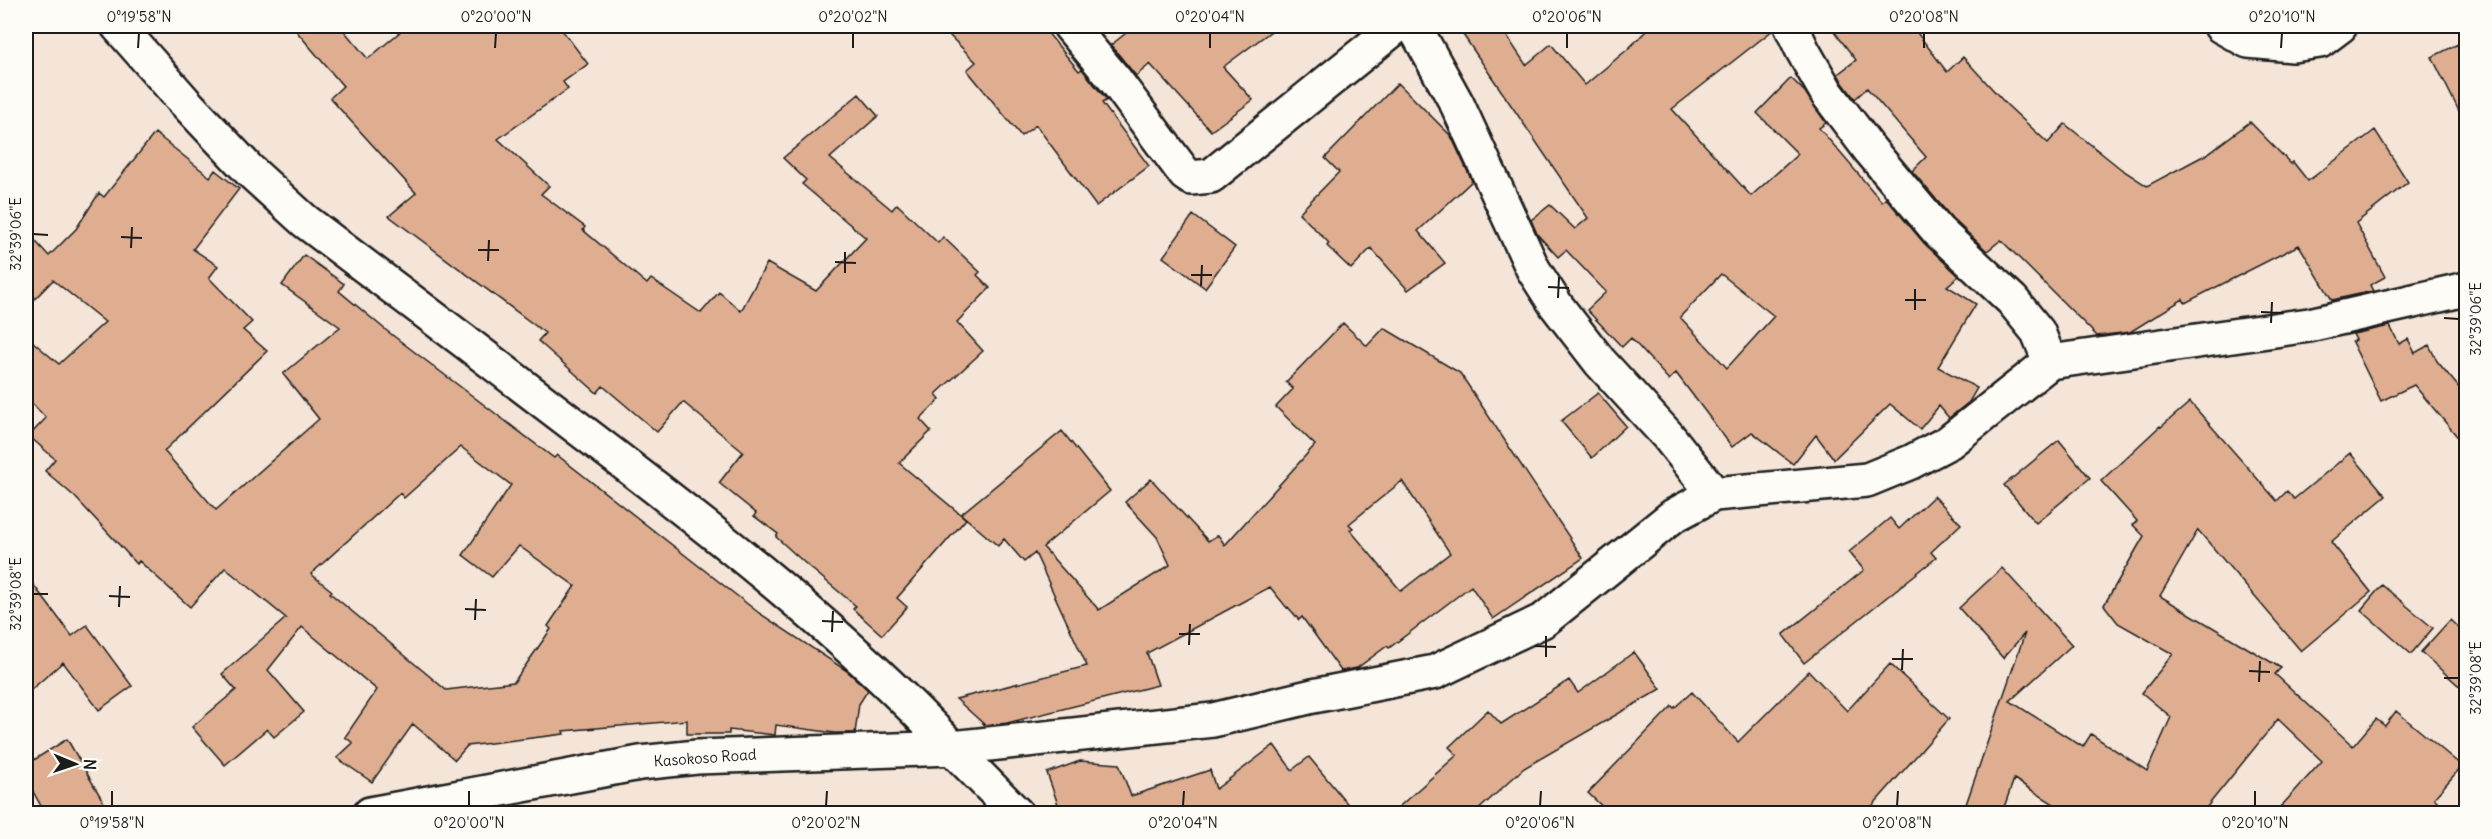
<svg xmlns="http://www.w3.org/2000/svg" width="2492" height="839" font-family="Delius,sans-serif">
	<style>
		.building { fill: #dfae91; stroke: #1c1c1c; stroke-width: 1.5; fill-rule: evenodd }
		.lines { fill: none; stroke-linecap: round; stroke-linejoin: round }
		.street-casing { stroke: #1c1c1c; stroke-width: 38 }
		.street { stroke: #fdfcf7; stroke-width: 33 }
		.ticks { fill: none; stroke: #1c1c1c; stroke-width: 2 }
		.labels { text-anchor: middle; stroke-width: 5; stroke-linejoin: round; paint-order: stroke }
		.street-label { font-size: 15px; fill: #1c1c1c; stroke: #fdfcf7 }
		.neatline { fill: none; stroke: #1c1c1c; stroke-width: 2 }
		.ticks-label { font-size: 15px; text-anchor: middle; fill: #1c1c1c }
	</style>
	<rect width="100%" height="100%" fill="#f4e5d8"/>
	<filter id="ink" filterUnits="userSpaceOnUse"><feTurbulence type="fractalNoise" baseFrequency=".0167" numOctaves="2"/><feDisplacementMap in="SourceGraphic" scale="12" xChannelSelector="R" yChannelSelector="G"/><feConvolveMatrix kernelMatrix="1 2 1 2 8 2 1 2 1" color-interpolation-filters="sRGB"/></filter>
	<g filter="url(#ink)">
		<path class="building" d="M292 26H340L368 59 407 26H559L588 64 563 82 568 89 498 139 549 186 541 194 585 227 583 230 647 284 651 279 701 313 719 292 741 311 767 263 816 291 866 238 802 184 806 180 783 158 859 94 878 116 830 158 892 210 897 204 938 243 943 237 980 272 977 275 990 288 957 322 983 351 936 394 940 399 920 419 931 431 899 463 966 519 897 598 907 607 882 635 853 609 856 606 807 565 776 537 778 534 754 516 756 513 719 483 743 452 683 402 657 432 603 386 597 393 538 341 545 333 389 216 416 193 330 98 343 86Z
			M940 26H1042L1079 71 1082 69 1101 93 1107 100 1102 103 1149 166 1096 206 1036 125 1021 136 967 70 976 62Z
			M1135 26H1278L1223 67 1253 100 1211 131 1150 64 1136 76 1111 45Z
			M1457 26H1500L1526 65 1551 44 1585 85 1628 49 1651 26H1772L1773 30 1672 109 1751 196 1798 154 1757 113 1791 78 1805 92 1826 123 1819 128 1882 202 1886 198 1924 243 1959 276 1947 286 1976 304 1938 367 1977 388 1969 402 1949 418 1939 406 1920 429 1890 404 1834 459 1816 435 1793 464 1752 432 1732 447 1676 373 1669 380 1631 338 1622 347 1587 310 1606 292 1566 250 1558 257 1537 234 1531 220 1550 205 1575 229 1588 218ZM1721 274 1774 316 1727 368 1680 317Z
			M1830 26H1912L1947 72 1963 57 2007 105 2048 143 2065 124 2121 169 2147 186 2207 154 2250 122 2291 164 2293 162 2308 181 2375 130 2408 182 2356 223 2385 277 2370 285 2373 291 2332 300 2299 245 2185 303 2183 299 2130 332 2097 336 2001 240 1987 251 1952 218 1912 171 1926 157 1867 88 1855 99 1843 83 1838 74 1856 60Z
			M2458 44 2466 62V125L2432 57Z
			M1398 83 1451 136 1472 181 1418 231 1445 263 1408 290 1371 248 1351 269 1327 246 1329 243 1299 213 1339 172 1325 158Z
			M155 133 210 177 215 170 239 189 193 249 218 266 209 278 252 322 243 330 267 351 164 451 216 510 319 419 283 374 340 327 282 285 304 255 344 284 339 291 387 331 554 458 557 455 759 613 847 671 868 690 859 704 855 733H835L776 725 775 735 729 730V734H687V720L563 731 564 734 467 746 455 760 413 724 372 782 337 758 353 743 345 737 377 690 302 627 268 670 304 712 274 737 267 729 225 765 192 727 236 690 222 674 286 618 225 568 190 607 139 561 137 564 75 497 45 471 55 459 29 436 46 418 26 397V336L59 364 105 322 53 280 26 308V231L49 256 76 229 99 193 104 197ZM461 447 511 485 463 555 492 577 519 546 575 586 548 626 551 629 514 682 446 690 330 593 332 591 311 574 400 493 404 498Z
			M1193 215 1235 247 1205 288 1163 257Z
			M1343 323 1367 346 1384 328 1460 373 1583 558 1493 619 1471 586 1389 648 1387 646 1357 668 1341 671 1302 617 1299 620 1288 607 1287 608 1270 587 1147 653 1158 685 1007 723 986 726 956 699 1087 666 1035 553 1024 562 1004 539 998 546 961 514 1062 431 1110 491 1043 547 1099 610 1170 565 1157 537 1125 502 1151 479 1208 541 1218 535 1225 545 1315 445 1276 407 1293 389 1286 382ZM1402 481 1450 553 1401 591 1350 530 1353 528 1349 524Z
			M2390 326 2399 344 2408 339 2415 353 2429 345 2437 361 2466 396V447L2414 385 2381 401 2352 342 2356 340 2353 334Z
			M1598 393 1626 426 1592 458 1561 421Z
			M2190 402 2277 501 2287 491 2294 499 2350 453 2386 496 2331 542 2371 592 2301 651 2198 530 2160 596 2281 668 2275 674 2353 746 2376 719 2385 726 2396 711 2462 766 2434 798 2449 813H2275L2322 761 2278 719 2202 813H2068L2014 779 2002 813H1963L2025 633 2003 658 1959 608 2002 568 2072 645 2010 701 2083 747 2091 734 2147 771 2171 717 2142 693 2173 654 2118 623 2104 605 2144 536 2133 525 2137 521 2101 481 2160 426 2161 427Z
			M2059 440 2090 478 2036 523 2004 485Z
			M1934 496 1961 524 1931 552 1936 558 1804 663 1783 635 1864 570 1849 552 1890 518 1899 529Z
			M26 575 72 636 87 625 132 686 99 710 63 662 26 694Z
			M2382 585 2433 628 2411 654 2361 610Z
			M2450 620 2466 635V692L2421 652Z
			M1634 652 1661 689 1524 768 1475 813H1392L1457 755 1449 747 1488 710 1501 724 1569 680 1578 693Z
			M1890 664 1949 719 1866 813H1609L1588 793 1672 706 1674 708 1692 692 1738 742 1809 671 1847 711Z
			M67 739 110 813H45L26 779V765Z
			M1274 745 1292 770 1309 757 1355 813H1061L1047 773 1080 761 1119 764 1131 796 1210 770 1216 789Z"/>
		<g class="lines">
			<g class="street-casing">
				<path id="street" d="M118 26 184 101 249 170 305 221C401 293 496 365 591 438 717 534 844 633 952 748L1213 720 1313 696 1435 672 1544 620 1673 516 1714 494 1867 480 1911 462 1949 442 2050 362 2309 325 2466 289
					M1070 26 1116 81 1185 174 1191 178 1211 176 1397 26
					M1414 26 1457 104 1533 269 1556 305 1600 362 1668 436 1714 494
					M1791 26 1803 51 1827 93 1870 150 1938 231 2012 300 2038 332 2050 362
					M2221 26 2248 41 2293 45 2320 41 2340 26
					M370 814 640 763 697 757 952 748 1017 814"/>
			</g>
			<use href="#street" class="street"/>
		</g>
	</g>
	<path class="ticks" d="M138 48 139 33M495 48 496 33M853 48V33M1210 48V33M1567 48V33M1924 48V33M2281 48 2282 33M33 234 48 235M121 237 142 238M131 248 132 227M478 250H499M488 261 489 240M835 262 856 263M845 273V252M1191 275H1212M1201 286 1202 265M1548 287 1569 288M1558 298 1559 277M1905 300H1926M1915 310V289M2261 312 2282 313M2444 318 2459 319M2271 323 2272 302M33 594H48M109 596 130 597M119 607 120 586M465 609 486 610M475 620 476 599M822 621 843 622M832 632 833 611M1179 634H1200M1189 645 1190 624M1535 646 1556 647M1546 657V636M1892 659H1913M1902 670 1903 649M2249 671 2270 672M2444 678H2459M2259 682 2260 661M112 806V791M469 806V791M826 806 827 791M1183 806 1184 791M1540 806 1541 791M1897 806 1898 791M2255 806V791"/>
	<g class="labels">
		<g class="street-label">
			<text transform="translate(705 758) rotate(-4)" y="5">Kasokoso Road</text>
		</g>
	</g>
	<rect width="2492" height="839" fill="none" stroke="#fdfcf7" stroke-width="66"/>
	<g transform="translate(75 764) rotate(92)" stroke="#fdfcf7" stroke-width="4.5" paint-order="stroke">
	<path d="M0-4.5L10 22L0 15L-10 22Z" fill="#1c1c1c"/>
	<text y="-9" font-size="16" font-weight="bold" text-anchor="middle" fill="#1c1c1c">N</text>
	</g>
	<rect x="33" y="33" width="2426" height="773" class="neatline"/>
	<g class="ticks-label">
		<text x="139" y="22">0°19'58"N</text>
		<text x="496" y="22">0°20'00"N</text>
		<text x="853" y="22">0°20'02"N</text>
		<text x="1210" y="22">0°20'04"N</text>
		<text x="1567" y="22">0°20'06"N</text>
		<text x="1924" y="22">0°20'08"N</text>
		<text x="2282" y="22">0°20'10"N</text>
		<text transform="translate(16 234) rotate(-90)" y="5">32°39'06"E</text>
		<text transform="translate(2476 319) rotate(-90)" y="5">32°39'06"E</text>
		<text transform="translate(16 594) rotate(-90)" y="5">32°39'08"E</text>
		<text transform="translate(2476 678) rotate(-90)" y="5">32°39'08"E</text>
		<text x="112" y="828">0°19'58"N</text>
		<text x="469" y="828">0°20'00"N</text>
		<text x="826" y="828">0°20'02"N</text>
		<text x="1183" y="828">0°20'04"N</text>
		<text x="1540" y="828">0°20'06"N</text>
		<text x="1897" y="828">0°20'08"N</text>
		<text x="2255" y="828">0°20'10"N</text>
	</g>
</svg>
